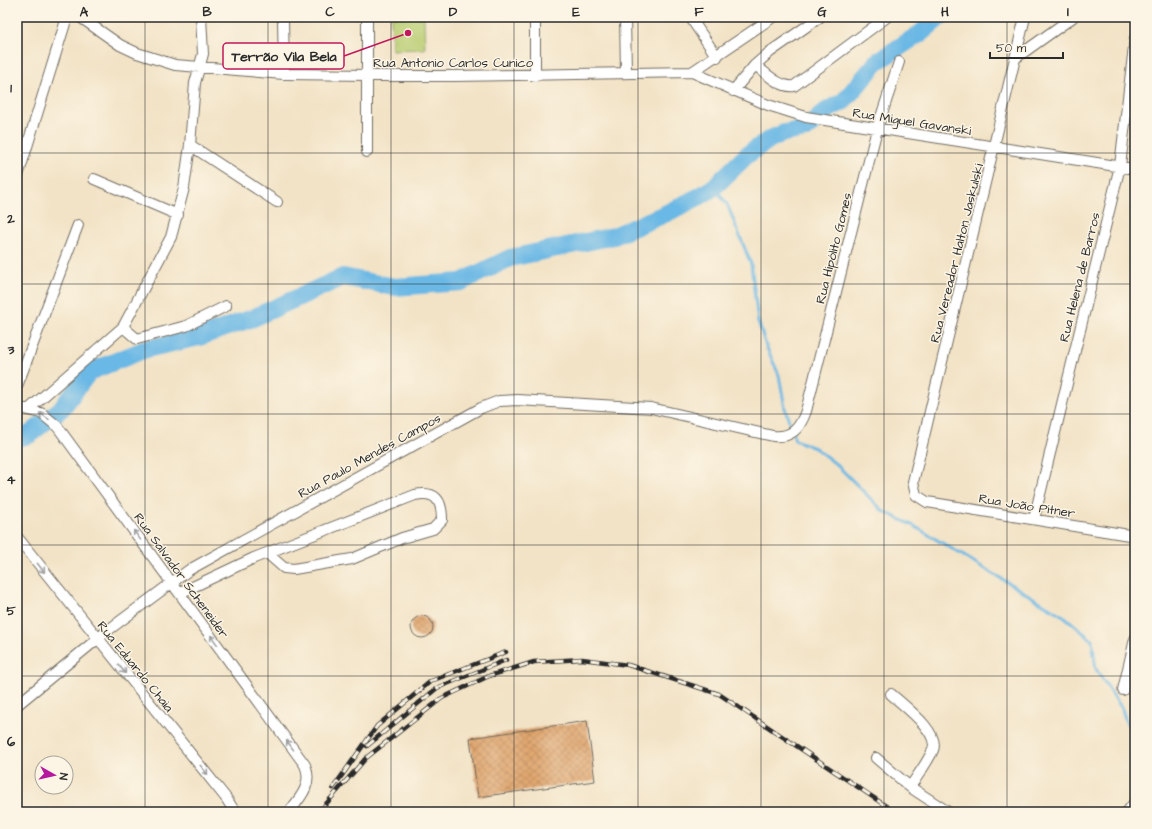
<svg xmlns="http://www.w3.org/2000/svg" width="1152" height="829" font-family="'Architects Daughter',sans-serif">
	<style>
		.green { fill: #b8cd71; stroke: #727c4e }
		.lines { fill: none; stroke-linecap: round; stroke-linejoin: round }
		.stream { stroke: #6bb8e5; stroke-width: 3 }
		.river { stroke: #6bb8e5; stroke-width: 18 }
		.building { fill: url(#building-cross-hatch) }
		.minor-casing { stroke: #716b61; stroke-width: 12 }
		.minor { stroke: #fff; stroke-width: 10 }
		.rail-casing { stroke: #2b2b2b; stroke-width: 4.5 }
		.rail { stroke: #fcf5e5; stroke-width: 3; stroke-dasharray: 9; stroke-linecap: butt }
		.oneway { stroke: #a0a0a0 }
		.grid { fill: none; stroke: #2b2b2b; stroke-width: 1; stroke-opacity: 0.55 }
		.labels { text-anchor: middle; stroke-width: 3; stroke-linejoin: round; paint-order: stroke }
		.street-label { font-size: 13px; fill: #2b2b2b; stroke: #fcf5e5 }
		.leader { fill: none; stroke: #c2185b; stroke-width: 1.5 }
		.callout-dot { fill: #c2185b; stroke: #fcf5e5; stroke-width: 1.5 }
		.callout { fill: #fcf5e5; stroke: #c2185b; stroke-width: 1.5 }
		.callout-label { font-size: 14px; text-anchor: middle; font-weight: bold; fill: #2b2b2b }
		.neatline { fill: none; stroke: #2b2b2b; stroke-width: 1.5 }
		.grid-label { font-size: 13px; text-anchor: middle; font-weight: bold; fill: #2b2b2b }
	</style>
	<defs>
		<pattern id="building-cross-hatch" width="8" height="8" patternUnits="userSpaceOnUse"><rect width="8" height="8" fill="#dea066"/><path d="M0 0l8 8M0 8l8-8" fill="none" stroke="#b48354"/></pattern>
	</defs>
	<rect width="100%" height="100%" fill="#fcf5e5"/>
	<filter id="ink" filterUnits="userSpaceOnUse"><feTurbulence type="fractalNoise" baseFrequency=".025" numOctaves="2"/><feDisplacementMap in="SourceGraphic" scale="8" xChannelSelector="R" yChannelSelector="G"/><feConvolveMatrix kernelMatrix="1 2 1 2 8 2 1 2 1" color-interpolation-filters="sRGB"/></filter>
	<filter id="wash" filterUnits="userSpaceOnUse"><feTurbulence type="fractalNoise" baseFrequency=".012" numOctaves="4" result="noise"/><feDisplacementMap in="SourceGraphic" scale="16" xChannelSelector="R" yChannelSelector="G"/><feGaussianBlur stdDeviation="0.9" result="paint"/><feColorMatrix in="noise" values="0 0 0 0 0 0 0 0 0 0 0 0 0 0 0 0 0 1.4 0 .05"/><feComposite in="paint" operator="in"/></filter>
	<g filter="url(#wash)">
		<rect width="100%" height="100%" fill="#f2e3c6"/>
		<path class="green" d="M391 17H424L425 49 392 50Z"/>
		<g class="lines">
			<path class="stream" d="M714 187 727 204 751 264 758 321 766 346 779 375 785 408 795 440 815 448 837 465 883 511 914 526 1065 617 1092 640 1096 669 1122 709 1126 722 1135 735"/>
			<path class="river" d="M17 438 29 435 62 408 89 372 146 349 199 337 253 318 343 277 395 287 461 282 510 258 614 236 667 213 702 195 714 187 747 155 770 139 784 133 806 129 826 111 844 101 878 61 921 33 940 17"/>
		</g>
		<g id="blocks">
			<path class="building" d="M411 627a11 11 0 1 1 22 0a11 11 0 1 1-22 0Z
				M587 721 595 781 478 797 470 738Z"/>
		</g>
	</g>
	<g filter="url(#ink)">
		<use href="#blocks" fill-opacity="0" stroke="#716b61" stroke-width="1"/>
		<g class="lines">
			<g class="minor-casing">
				<path id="minor" d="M80 17 120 45 137 53 175 65 284 74 455 76 692 72 773 17
					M283 17 284 74
					M625 17 626 72
					M690 17 717 57
					M1025 17 913 482 916 495 927 502 1135 536
					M1017 57 1073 17
					M755 65C766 73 780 88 794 86L887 17
					M692 72 768 105 806 117 1135 169
					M535 76V17
					M733 91 755 65 770 52 820 17
					M190 145 277 202
					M367 152V17
					M17 179 67 17
					M94 179 178 215
					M123 327 137 339 186 326 226 306
					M17 386 78 225
					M17 407 41 413 57 426 305 765C313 784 301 797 289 812
					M29 409 123 327 171 237 184 188 190 145 195 83 203 54 201 17
					M1034 519 1120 166 1135 38
					M17 537 226 798 235 812
					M180 593 254 558 415 495C436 491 442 500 442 520L433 529 402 538 352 559 340 561 294 569 284 568 268 554
					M1123 690 1135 639
					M891 694C904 706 940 732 933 750 927 763 918 775 910 787L948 812
					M17 705 107 631 189 570 481 408 499 401 518 400 651 408 773 436C792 438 800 428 806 411L877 129 899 62
					M876 758 910 787
					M1127 812 1135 802"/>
			</g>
			<use href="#minor" class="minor"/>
			<g class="rail-casing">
				<path id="rail" d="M367 746 437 688 506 660
					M333 788 377 726 431 681 506 652
					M319 812 366 758 442 698 489 676 534 662 582 659 628 665 719 694 895 812"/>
			</g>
			<use href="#rail" class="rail"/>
		</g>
		<defs><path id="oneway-shaft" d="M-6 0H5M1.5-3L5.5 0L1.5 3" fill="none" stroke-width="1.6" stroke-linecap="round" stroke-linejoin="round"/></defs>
		<g class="oneway">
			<use href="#oneway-shaft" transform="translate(44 416) rotate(-146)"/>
			<use href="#oneway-shaft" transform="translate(137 535) rotate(-126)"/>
			<use href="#oneway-shaft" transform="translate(41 568) rotate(52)"/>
			<use href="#oneway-shaft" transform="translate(214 640) rotate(-126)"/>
			<use href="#oneway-shaft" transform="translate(122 669) rotate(51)"/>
			<use href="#oneway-shaft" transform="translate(290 745) rotate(-126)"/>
			<use href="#oneway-shaft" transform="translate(204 770) rotate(51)"/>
		</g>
	</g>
	<path class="grid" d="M145 17V812M268 17V812M391 17V812M514 17V812M638 17V812M761 17V812M884 17V812M1007 17V812M17 153H1135M17 284H1135M17 414H1135M17 545H1135M17 676H1135"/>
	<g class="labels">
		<g class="street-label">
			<text x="453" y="67">Rua Antonio Carlos Cunico</text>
			<text transform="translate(912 121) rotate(9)" y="5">Rua Miguel Gavanski</text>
			<text transform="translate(833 248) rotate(-76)" y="5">Rua Hipólito Gomes</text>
			<text transform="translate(956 253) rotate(-76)" y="5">Rua Vereador Halton Jaskulski</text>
			<text transform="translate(1079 277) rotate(-76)" y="5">Rua Helena de Barros</text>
			<text transform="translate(369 455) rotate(-29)" y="5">Rua Paulo Mendes Campos</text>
			<text transform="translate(1027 505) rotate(9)" y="5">Rua João Pitner</text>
			<text transform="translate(182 575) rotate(54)" y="5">Rua Salvador Scheneider</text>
			<text transform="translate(136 666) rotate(51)" y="5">Rua Eduardo Chaia</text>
		</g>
	</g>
	<path class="leader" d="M408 33L344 56"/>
	<circle class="callout-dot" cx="408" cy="33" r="4"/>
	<rect class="callout" x="223" y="43" width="121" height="26" rx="4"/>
	<g class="callout-label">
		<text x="284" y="61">Terrão Vila Bela</text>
	</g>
	<rect width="1152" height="829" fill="none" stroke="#fcf5e5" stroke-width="44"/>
	<g transform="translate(54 775) rotate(98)"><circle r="19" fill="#fcf5e5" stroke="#a8a49b"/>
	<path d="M0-3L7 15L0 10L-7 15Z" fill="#b5179e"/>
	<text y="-6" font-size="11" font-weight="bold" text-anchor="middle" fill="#2b2b2b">N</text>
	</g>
	<path d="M990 52v6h73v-6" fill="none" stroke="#2b2b2b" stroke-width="2"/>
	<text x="996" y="52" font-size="12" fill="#2b2b2b" stroke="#fcf5e5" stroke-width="3" paint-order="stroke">50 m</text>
	<rect x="22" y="22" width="1108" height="785" class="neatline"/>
	<g class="grid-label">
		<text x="84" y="16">A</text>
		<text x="207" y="16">B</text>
		<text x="330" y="16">C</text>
		<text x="453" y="16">D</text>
		<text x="576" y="16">E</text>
		<text x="699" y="16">F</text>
		<text x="822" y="16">G</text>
		<text x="945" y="16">H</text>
		<text x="1068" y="16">I</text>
		<text x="11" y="92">1</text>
		<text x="11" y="223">2</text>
		<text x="11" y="354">3</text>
		<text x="11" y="484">4</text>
		<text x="11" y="615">5</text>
		<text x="11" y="746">6</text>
	</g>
</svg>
